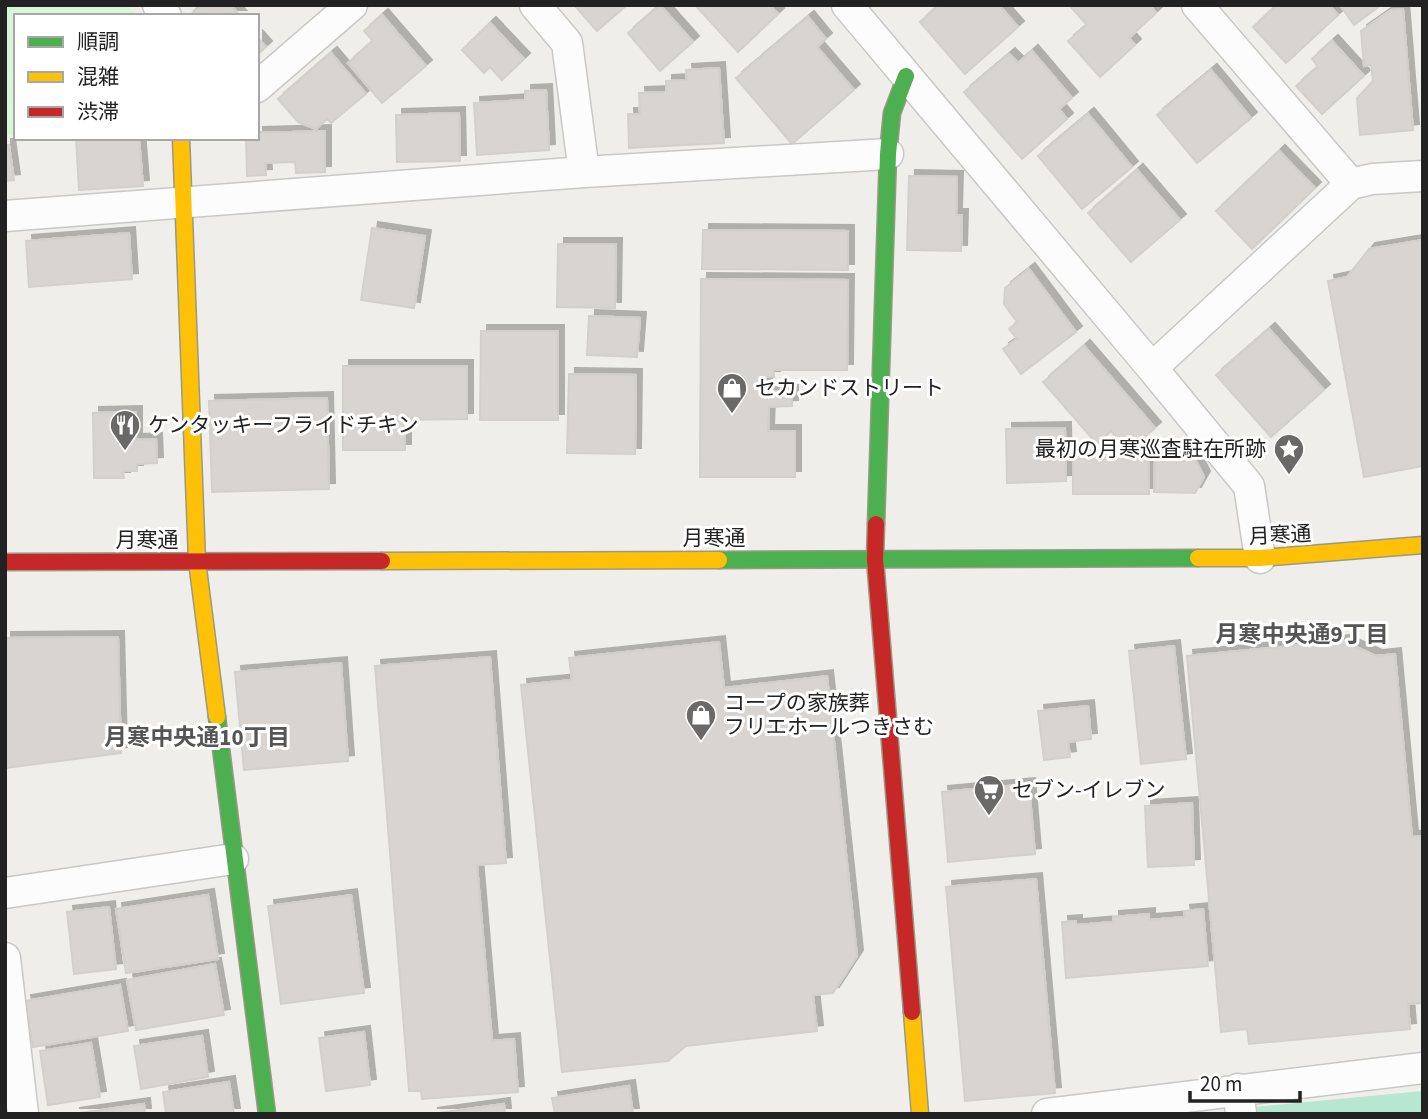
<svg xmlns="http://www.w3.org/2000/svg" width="1428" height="1119" font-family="'Source Sans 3','Noto Sans JP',sans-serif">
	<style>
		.park { fill: #daf5da }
		.pitch { fill: #b7e6d2 }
		.building { fill: #d7d4d2; stroke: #d3d0cc; stroke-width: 2; filter: url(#shadow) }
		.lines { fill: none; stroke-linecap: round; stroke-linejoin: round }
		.street-casing { stroke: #c9c8c7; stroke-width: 33 }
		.fast-casing { stroke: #999a82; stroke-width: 19 }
		.slow-casing { stroke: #999a82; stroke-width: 19 }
		.jam-casing { stroke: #999a82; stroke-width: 19 }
		.street { stroke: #fdfcfc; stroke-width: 30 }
		.fast { stroke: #4caf50; stroke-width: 16 }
		.slow { stroke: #ffc107; stroke-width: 16 }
		.jam { stroke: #c62828; stroke-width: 16 }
		.labels { text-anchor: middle; stroke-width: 6; stroke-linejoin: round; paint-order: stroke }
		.poi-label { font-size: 21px; fill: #222; stroke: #fff; text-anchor: start }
		.street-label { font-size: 21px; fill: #222; stroke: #fff }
		.neighbourhood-label { font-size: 23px; font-weight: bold; fill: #555; stroke: #fff }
	</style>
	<defs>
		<filter id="shadow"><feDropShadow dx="6" dy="-6" stdDeviation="0" flood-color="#0004"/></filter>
	</defs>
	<rect width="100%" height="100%" fill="#f0eeeb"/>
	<path class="park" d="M5 5H127L136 16H16V134L5 135Z"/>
	<path class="pitch" d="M1423 1091V1114H1255L1254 1107Z"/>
	<path class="building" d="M202 5H231L240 16H189Z
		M574 5H627L597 31Z
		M660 5 693 42 660 71 628 33Z
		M695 5H770L778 14 738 52Z
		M939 5H999L1018 27 965 74 920 22Z
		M1069 5H1150L1156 13 1129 38 1135 45 1100 77 1068 41 1087 25Z
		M1277 5H1329L1338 15 1286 63 1253 27Z
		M1340 5H1381L1354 25Z
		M1403 9 1413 130 1360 135 1357 98 1373 81 1371 65 1364 66 1361 31 1391 10Z
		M382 15 426 66 382 103 348 63 373 41 364 31Z
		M808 17 826 39 817 47 854 90 792 144 736 78Z
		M490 23 524 59 502 80 490 67 484 73 462 50Z
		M257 37 266 47 257 55Z
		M1332 41 1364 76 1322 114 1296 86 1318 67 1312 59Z
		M1032 51 1072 98 1059 109 1067 119 1022 159 964 92 1009 54 1018 63Z
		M331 53 366 94 331 123 327 119 316 129 298 122 278 99Z
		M719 68 724 143 629 148 628 114H640L639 93 666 92V81L687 80 686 70Z
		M1211 70 1251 118 1197 163 1157 115Z
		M546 90 549 150 477 155 474 103 525 100V91Z
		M459 113 460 161 397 162 396 115Z
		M1088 114 1132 167 1082 209 1038 156Z
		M325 131V172L296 173 295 162 265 163 266 175 247 176 246 138H257V133Z
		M76 138H139L143 186 79 190Z
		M5 145H9L14 180 5 181Z
		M1279 151 1315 188 1252 249 1216 211Z
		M1137 170 1180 220 1131 262 1088 213Z
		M909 176 957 177 956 215H962L961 251 907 250Z
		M372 228 425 236 414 308 361 300Z
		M703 230 848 231V270L702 269Z
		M129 233 132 279 29 287 26 241Z
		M1423 240V466L1364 477 1328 281 1347 277 1369 249Z
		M558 244H616L615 308 557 307Z
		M1029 269 1076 332 1021 374 1003 349 1017 339 1009 329 1017 322 1004 304 1005 288Z
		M701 279 848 280 847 370H774V377H766V391H792V406L769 407 768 431H795V477H700Z
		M589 316 640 318 637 357 587 355Z
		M1269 329 1324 390 1271 437 1216 375Z
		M481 331H558V420H480Z
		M1084 346 1155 428 1128 452 1111 431 1097 444 1043 382Z
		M343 366H467V419L405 420V450H343Z
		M569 374 636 375 635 454 567 453Z
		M327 398 329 489 212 492 209 401Z
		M136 412V440L156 439 157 463 137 464V471H123L124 478H94L93 413Z
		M1065 428 1066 481 1007 483 1006 429Z
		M1073 456H1148L1149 494H1073Z
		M1155 458 1195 459 1204 477 1195 493 1154 492Z
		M118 637 121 753 5 768V638Z
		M1343 641 1376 656 1395 654 1412 837 1422 836 1423 844V1003L1408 1004 1410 1029 1249 1044 1247 1029 1221 1032 1187 656Z
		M719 642 724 688 827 676 857 956 833 993 813 995 817 1031 686 1046 668 1061 562 1072 521 685 572 680 569 658Z
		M1174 646 1186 759 1141 764 1129 651Z
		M490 657 506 863 477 865 492 1041 514 1039 518 1092 422 1099 421 1091H409L375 666Z
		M341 663 348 761 244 770 235 672Z
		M1088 706 1091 739 1068 742 1070 757 1044 760 1038 711Z
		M1029 784 1035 854 948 862 942 792Z
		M1192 803 1194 865 1148 867 1145 806Z
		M1036 879 1055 1093 965 1101 946 887Z
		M208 895 218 959 126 973 116 909Z
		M351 895 364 993 281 1004 268 906Z
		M109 907 116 969 74 974 67 912Z
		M1203 909 1208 966 1066 978 1062 922 1076 921V925L1113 922V917L1149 914V920L1185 917 1184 911Z
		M215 964 224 1015 136 1030 127 980Z
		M120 985 128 1031 33 1047 25 1001Z
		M364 1032 370 1085 326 1091 319 1038Z
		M202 1036 208 1077 141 1089 134 1046Z
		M91 1043 100 1097 48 1105 40 1051Z
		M229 1082 234 1114H166L163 1092Z
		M629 1086 633 1114H555L552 1098Z
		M144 1104 145 1114H73Z
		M504 1104 505 1114H431Z"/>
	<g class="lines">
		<g class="street-casing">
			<path id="street" d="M158 5 166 16
				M535 5 567 43 584 172
				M847 5 1152 368 1351 184 1372 179 1423 176
				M1197 5 1351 184
				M257 87 352 5
				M5 216 584 172 888 154
				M1152 368 1249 486 1260 558
				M5 893 233 859
				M5 958 23 1114
				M1238 1089 1241 1114
				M1047 1114 1423 1068"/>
		</g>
		<g class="fast-casing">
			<path id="fast" d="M876 524 888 154 892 113 906 76
				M719 560 1198 558
				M217 717 267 1114"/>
		</g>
		<g class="slow-casing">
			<path id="slow" d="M181 138 197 561 217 717
				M1198 558H1260L1423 545
				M382 561 719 560
				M912 1012 920 1114"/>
		</g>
		<g class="jam-casing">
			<path id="jam" d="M876 524 875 559 912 1012
				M5 562 382 561"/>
		</g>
		<use href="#street" class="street"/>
		<use href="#fast" class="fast"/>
		<use href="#slow" class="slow"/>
		<use href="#jam" class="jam"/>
	</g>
	<defs>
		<g id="shop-pin" transform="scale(1.575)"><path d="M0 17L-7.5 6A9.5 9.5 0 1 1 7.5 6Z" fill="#6a6968" stroke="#fff"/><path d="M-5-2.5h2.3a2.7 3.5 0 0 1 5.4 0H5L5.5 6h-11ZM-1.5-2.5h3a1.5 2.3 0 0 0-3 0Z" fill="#fff"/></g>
		<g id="restaurant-pin" transform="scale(1.575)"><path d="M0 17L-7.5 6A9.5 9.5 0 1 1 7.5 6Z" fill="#6a6968" stroke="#fff"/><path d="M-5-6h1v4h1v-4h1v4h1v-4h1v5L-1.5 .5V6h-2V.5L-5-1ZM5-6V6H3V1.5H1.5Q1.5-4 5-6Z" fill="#fff"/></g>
		<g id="sight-pin" transform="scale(1.575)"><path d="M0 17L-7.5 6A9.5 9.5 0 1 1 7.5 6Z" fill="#6a6968" stroke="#fff"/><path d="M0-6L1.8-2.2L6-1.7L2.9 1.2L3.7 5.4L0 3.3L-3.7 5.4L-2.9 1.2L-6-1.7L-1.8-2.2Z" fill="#fff"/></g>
		<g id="supermarket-pin" transform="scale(1.575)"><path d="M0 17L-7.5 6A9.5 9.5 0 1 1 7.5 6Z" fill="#6a6968" stroke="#fff"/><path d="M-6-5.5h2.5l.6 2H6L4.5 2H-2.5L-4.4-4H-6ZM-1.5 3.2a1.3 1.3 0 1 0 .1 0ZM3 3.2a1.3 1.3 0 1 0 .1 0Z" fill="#fff"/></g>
	</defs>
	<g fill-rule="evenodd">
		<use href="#shop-pin" x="732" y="388"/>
		<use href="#restaurant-pin" x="125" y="425"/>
		<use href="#sight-pin" x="1289" y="449"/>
		<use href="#shop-pin" x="701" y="715"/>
		<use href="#supermarket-pin" x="989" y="790"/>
	</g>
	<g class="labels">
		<g class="poi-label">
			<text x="755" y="395">セカンドストリート</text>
			<text x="148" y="432">ケンタッキーフライドチキン</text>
			<text x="1266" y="456" text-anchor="end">最初の月寒巡査駐在所跡</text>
			<text x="724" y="710">コープの家族葬<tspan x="724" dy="24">フリエホールつきさむ</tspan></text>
			<text x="1012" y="797">セブン-イレブン</text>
		</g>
		<g class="street-label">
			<text transform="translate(1280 535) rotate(-3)" y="7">月寒通</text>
			<text x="714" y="545">月寒通</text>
			<text x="147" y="547">月寒通</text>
		</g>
		<g class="neighbourhood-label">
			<text x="1302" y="642">月寒中央通9丁目</text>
			<text x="197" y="745">月寒中央通10丁目</text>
		</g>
	</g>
	<rect width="1428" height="1119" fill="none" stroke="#222222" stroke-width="14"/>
	<rect x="14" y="14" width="245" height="126" fill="#ffffff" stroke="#a7a7a7" stroke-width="2"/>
	<rect x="28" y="37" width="35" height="10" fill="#4caf50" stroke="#a7a7a7" stroke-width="2"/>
	<text x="77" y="49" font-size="21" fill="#222222">順調</text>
	<rect x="28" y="72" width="35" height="10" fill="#ffc107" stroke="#a7a7a7" stroke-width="2"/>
	<text x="77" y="84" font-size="21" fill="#222222">混雑</text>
	<rect x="28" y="107" width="35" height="10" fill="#c62828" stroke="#a7a7a7" stroke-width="2"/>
	<text x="77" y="119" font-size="21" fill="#222222">渋滞</text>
	<path d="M1190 1091v10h110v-10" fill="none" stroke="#222222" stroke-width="3.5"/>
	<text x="1200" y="1091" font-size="21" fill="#222222" stroke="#ffffff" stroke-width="5" paint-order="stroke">20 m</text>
</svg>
